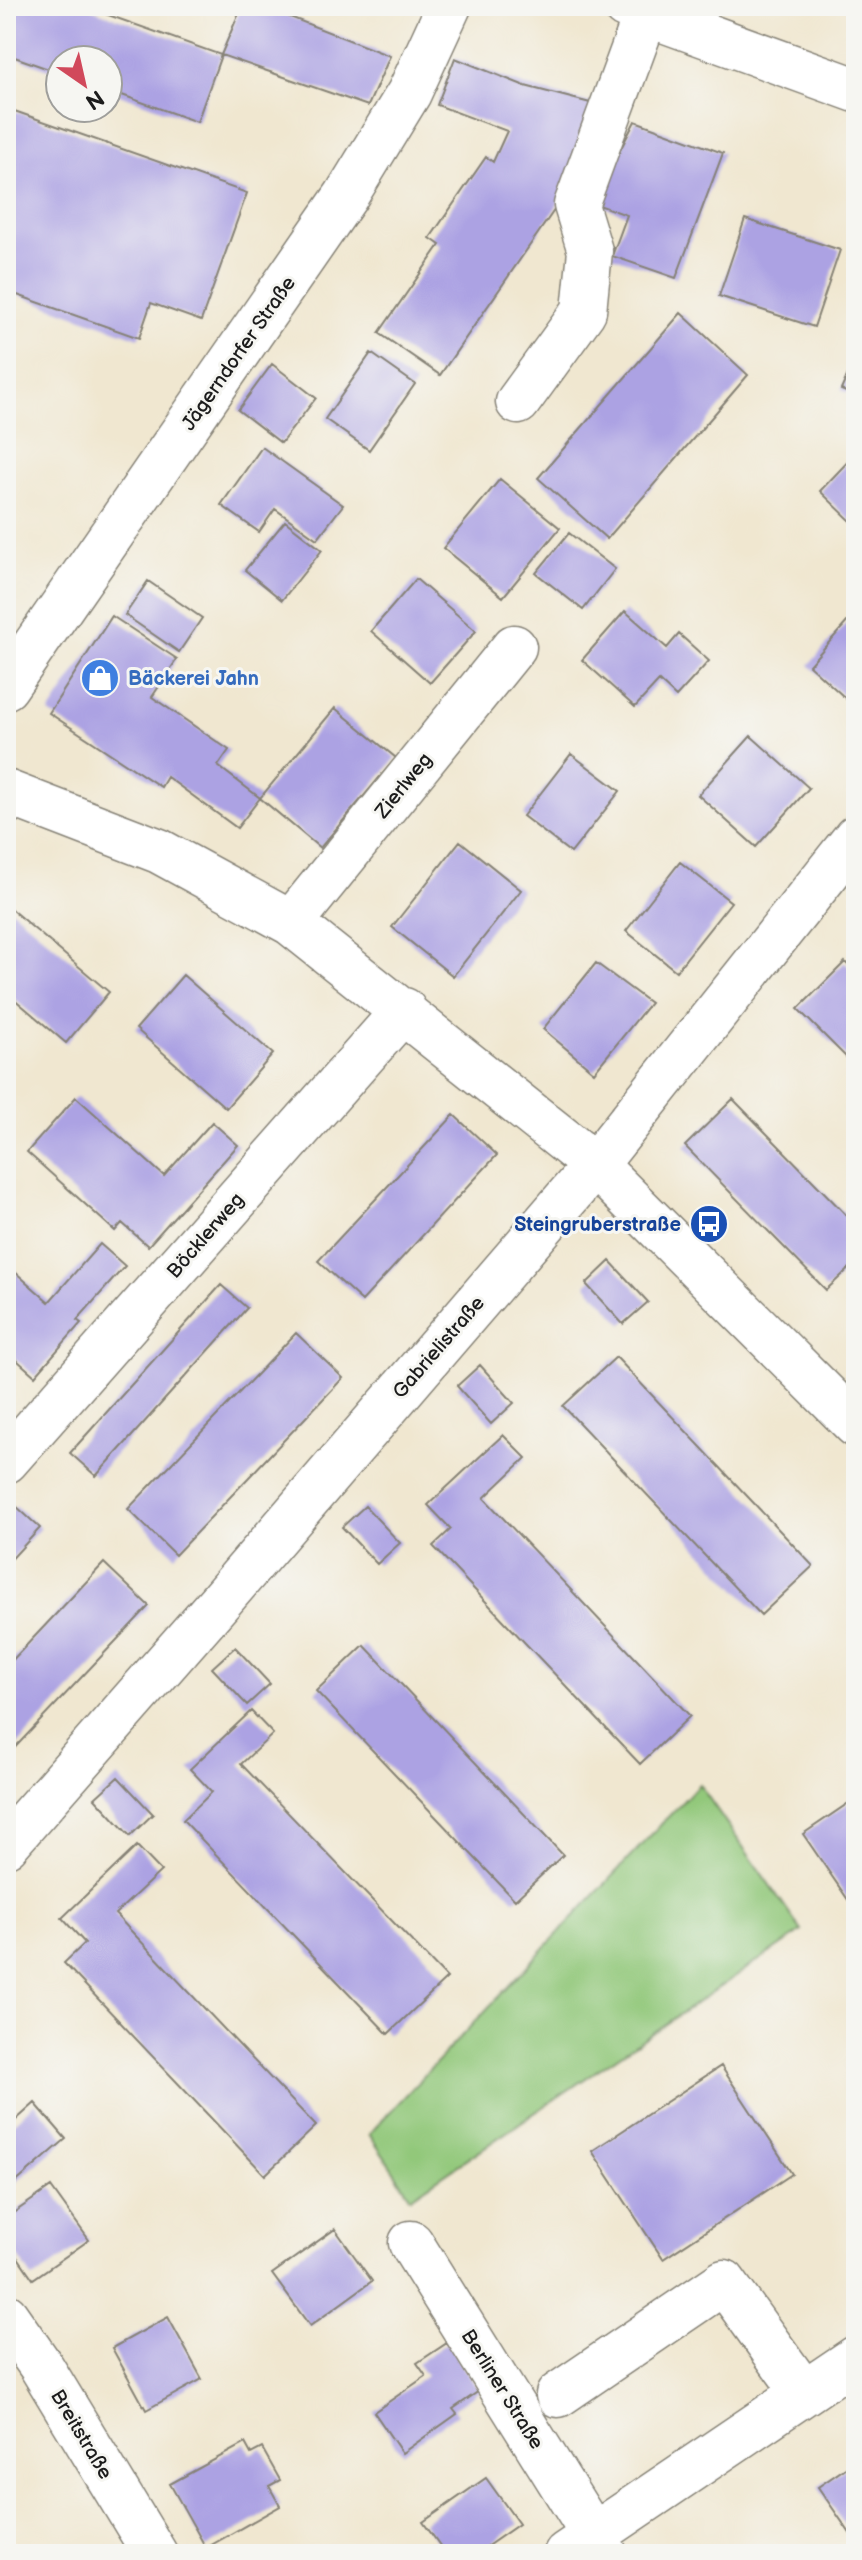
<svg xmlns="http://www.w3.org/2000/svg" width="862" height="2560" font-family="'Balsamiq Sans',sans-serif">
	<style>
		.green { fill: #92c87a; stroke: #57724b; stroke-width: 2 }
		.building { fill: #aca2e3 }
		.lines { fill: none; stroke-linecap: round; stroke-linejoin: round }
		.minor-casing { stroke: #868276; stroke-width: 47 }
		.major-casing { stroke: #868276; stroke-width: 47 }
		.minor { stroke: #fff; stroke-width: 44 }
		.major { stroke: #fff; stroke-width: 44 }
		.labels { text-anchor: middle; stroke-width: 6; stroke-linejoin: round; paint-order: stroke }
		.street-label { font-size: 20px; fill: #1c1c1c; stroke: #f6f6f2 }
		.shop-label { font-size: 20px; font-weight: bold; fill: #366cbe; stroke: #f6f6f2; text-anchor: start }
		.transit-label { font-size: 20px; font-weight: bold; fill: #164399; stroke: #f6f6f2; text-anchor: end }
	</style>
	<rect width="100%" height="100%" fill="#f6f6f2"/>
	<filter id="ink" filterUnits="userSpaceOnUse"><feTurbulence type="fractalNoise" baseFrequency=".0125" numOctaves="2"/><feDisplacementMap in="SourceGraphic" scale="16" xChannelSelector="R" yChannelSelector="G"/><feConvolveMatrix kernelMatrix="1 2 1 2 8 2 1 2 1" color-interpolation-filters="sRGB"/></filter>
	<filter id="wash" filterUnits="userSpaceOnUse"><feTurbulence type="fractalNoise" baseFrequency=".006" numOctaves="4" result="noise"/><feDisplacementMap in="SourceGraphic" scale="32" xChannelSelector="R" yChannelSelector="G"/><feGaussianBlur stdDeviation="1.8" result="paint"/><feColorMatrix in="noise" values="0 0 0 0 0 0 0 0 0 0 0 0 0 0 0 0 0 1.4 0 .05"/><feComposite in="paint" operator="in"/></filter>
	<g filter="url(#wash)">
		<rect width="100%" height="100%" fill="#f0e7d0"/>
		<path class="green" d="M699 1784 802 1931 411 2197 369 2134Z"/>
		<g id="blocks">
			<path class="building" d="M6 6H83L221 55 197 122 108 90V60H60V73L6 54Z
				M242 6H262L390 56 368 106 221 55Z
				M455 58 525 86 598 105 557 206 440 375 379 333 440 245 430 238 486 157 493 162 507 131 437 105Z
				M6 108 247 193 201 321 151 303 139 338 6 291Z
				M635 121 723 153 676 278 612 256 627 215 593 203Z
				M745 219 840 250 814 327 719 296Z
				M681 313 748 375 607 539 538 478Z
				M371 353 415 384 369 450 325 419Z
				M856 356V396L841 390Z
				M272 364 316 398 281 443 238 410Z
				M262 447 343 505 317 539 275 509 259 532 221 505Z
				M856 453V526L820 491Z
				M500 479 560 528 503 597 443 548Z
				M285 521 322 550 282 600 245 570Z
				M569 533 615 569 583 610 536 573Z
				M416 579 476 631 430 683 371 631Z
				M148 581 202 618 179 652 125 615Z
				M625 611 667 648 679 634 709 661 676 697 659 681 635 707 582 660Z
				M856 612V704L854 706 809 665Z
				M112 616 177 659 152 697 229 750 218 766 260 798 237 828 167 777 161 787 49 713Z
				M335 708 396 758 320 848 260 798Z
				M751 736 809 788 756 847 698 795Z
				M571 754 620 791 571 853 523 816Z
				M460 841 521 890 453 976 392 927Z
				M680 862 731 902 676 971 626 931Z
				M6 905 109 992 66 1043 6 992Z
				M845 962 856 973V1067L798 1009Z
				M596 963 650 1003 594 1072 543 1029Z
				M183 975 273 1054 226 1108 136 1029Z
				M76 1097 164 1176 212 1122 238 1145 148 1246 122 1223 115 1231 27 1152Z
				M733 1099 856 1225V1262L826 1290 685 1146Z
				M454 1115 497 1155 362 1301 318 1261Z
				M100 1244 125 1266 77 1320 81 1323 35 1376 9 1353 6 1356V1264L49 1302Z
				M610 1261 648 1302 623 1324 586 1284Z
				M221 1285 247 1308 96 1476 70 1453Z
				M296 1333 343 1378 175 1555 128 1509Z
				M616 1357 813 1566 761 1615 563 1406Z
				M480 1365 514 1403 491 1424 457 1386Z
				M503 1435 526 1458 484 1498 690 1716 640 1764 433 1546 451 1529 428 1505Z
				M16 1506 40 1528 6 1565V1517Z
				M365 1506 400 1543 377 1564 342 1527Z
				M104 1563 149 1606 6 1757V1667Z
				M364 1645 563 1855 515 1900 316 1691Z
				M235 1647 270 1684 247 1705 212 1668Z
				M251 1711 273 1734 241 1764 447 1978 388 2034 183 1820 212 1792 190 1769Z
				M118 1777 153 1814 130 1836 95 1798Z
				M856 1798V1905L853 1907 803 1834Z
				M137 1846 161 1871 115 1914 316 2126 265 2175 64 1963 85 1943 62 1918Z
				M721 2066 792 2174 663 2259 592 2151Z
				M35 2103 66 2139 15 2183 6 2173V2129Z
				M51 2187 89 2240 33 2279 6 2240V2218Z
				M335 2229 372 2281 310 2326 272 2274Z
				M168 2317 202 2379 146 2410 112 2348Z
				M447 2343 479 2391 453 2409 457 2414 402 2453 374 2412 426 2376 417 2363Z
				M245 2443 251 2454 262 2448 280 2480 269 2486 280 2506 206 2548 170 2484Z
				M856 2461V2542L818 2487Z
				M486 2478 519 2524 476 2554H446L423 2522Z"/>
		</g>
	</g>
	<g filter="url(#ink)">
		<use href="#blocks" fill-opacity="0" stroke="#868276" stroke-width="2"/>
		<g class="lines">
			<g class="minor-casing">
				<path id="minor" d="M518 402 584 311 590 251 576 205 649 6
					M6 687 346 196 409 93 449 6
					M6 792 159 851 291 923 595 1165 856 1425
					M291 923 514 647
					M6 1461 404 1010
					M6 1845 222 1599 595 1165 856 837
					M411 2243 605 2554
					M6 2316 41 2366 155 2554
					M558 2395 724 2282 804 2393
					M566 2554 856 2358"/>
			</g>
			<g class="major-casing">
				<path id="major" d="M625 6 856 90"/>
			</g>
			<use href="#minor" class="minor"/>
			<use href="#major" class="major"/>
		</g>
	</g>
	<defs>
		<g id="shop-disc" transform="scale(2)"><circle r="9.5" fill="#3f7fe0" stroke="#f6f6f2"/><path d="M-5-2.5h2.3a2.7 3.5 0 0 1 5.4 0H5L5.5 6h-11ZM-1.5-2.5h3a1.5 2.3 0 0 0-3 0Z" fill="#fff"/></g>
		<g id="bus-disc" transform="scale(2)"><circle r="9.5" fill="#1a4fb4" stroke="#f6f6f2"/><path d="M-5-6H5V4H4V6H2V4H-2V6H-4V4H-5ZM-3.5-4V0h7V-4ZM-3.5 1.2v1.5H-2V1.2ZM2 1.2v1.5H3.5V1.2Z" fill="#fff"/></g>
	</defs>
	<g fill-rule="evenodd">
		<use href="#shop-disc" x="100" y="678"/>
		<use href="#bus-disc" x="709" y="1224"/>
	</g>
	<g class="labels">
		<g class="street-label">
			<text transform="translate(238 353) rotate(-55)" y="7">Jägerndorfer Straße</text>
			<text transform="translate(403 785) rotate(-51)" y="7">Zierlweg</text>
			<text transform="translate(205 1235) rotate(-49)" y="7">Böcklerweg</text>
			<text transform="translate(438 1347) rotate(-49)" y="7">Gabrielistraße</text>
			<text transform="translate(503 2389) rotate(58)" y="7">Berliner Straße</text>
			<text transform="translate(82 2434) rotate(59)" y="7">Breitstraße</text>
		</g>
		<g class="shop-label">
			<text x="128" y="685">Bäckerei Jahn</text>
		</g>
		<g class="transit-label">
			<text x="681" y="1231">Steingruberstraße</text>
		</g>
	</g>
	<rect width="862" height="2560" fill="none" stroke="#f6f6f2" stroke-width="32"/>
	<g transform="translate(84 84) rotate(146)"><circle r="38" fill="#f6f6f2" stroke="#9f9f9c" stroke-width="2"/>
	<path d="M0-6L14 30L0 20L-14 30Z" fill="#d1495b"/>
	<text y="-12" font-size="22" font-weight="bold" text-anchor="middle" fill="#1c1c1c">N</text>
	</g>
</svg>
